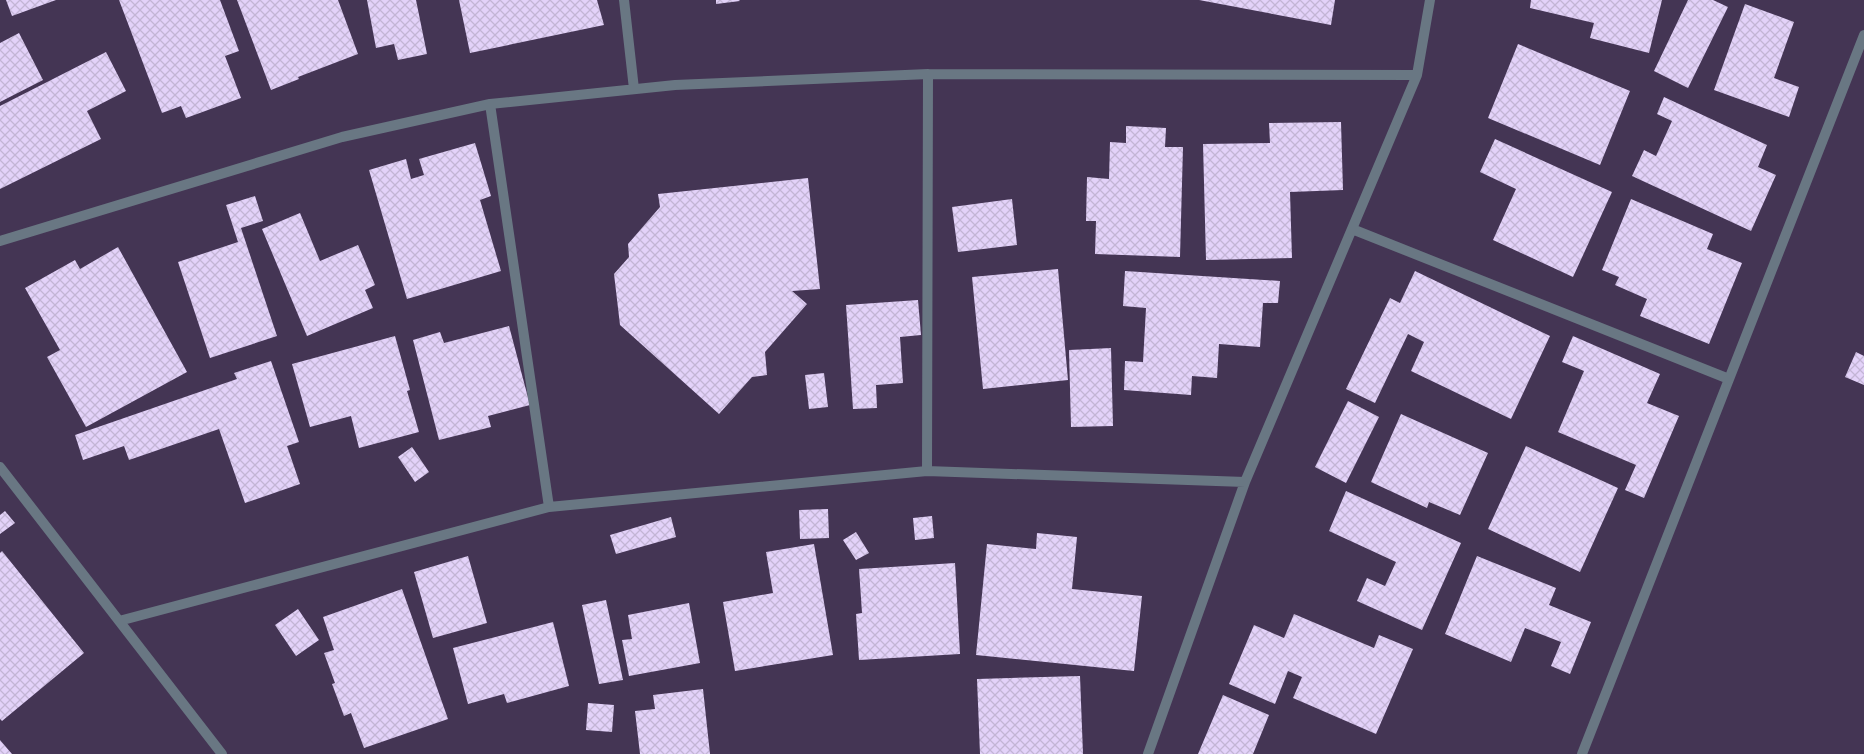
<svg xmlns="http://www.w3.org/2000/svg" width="1864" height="754" font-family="'Fira Sans',sans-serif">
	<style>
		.building { fill: url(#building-cross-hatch) }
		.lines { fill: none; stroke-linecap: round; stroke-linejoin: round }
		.street { stroke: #697783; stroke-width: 10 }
	</style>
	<defs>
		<pattern id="building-cross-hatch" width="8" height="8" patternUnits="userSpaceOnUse" patternTransform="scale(1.25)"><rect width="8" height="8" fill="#e3d2f9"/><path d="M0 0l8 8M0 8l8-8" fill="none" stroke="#c3b5d5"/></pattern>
	</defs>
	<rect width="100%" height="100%" fill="#443554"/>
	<path class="building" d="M6 0H56L12 16Z
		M119 0H220L239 51 225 56 241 98 186 118 181 106 162 113Z
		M237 0H338L358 54 298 77 299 79 271 90Z
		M367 0H416L427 54 398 60 394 44 376 48Z
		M459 0H597L604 25 470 53Z
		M716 0H739L740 1 716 4Z
		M1199 0H1335L1331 25Z
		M1531 0H1662L1649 53 1590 38 1594 23 1530 8Z
		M1688 0H1713L1728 7 1688 88 1654 71Z
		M1745 4 1794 22 1774 78 1799 87 1789 117 1714 90Z
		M19 33 43 80 0 102V43Z
		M1518 44 1630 91 1600 165 1488 118Z
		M106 52 126 91 87 111 101 139 0 189V106Z
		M1664 97 1767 145 1758 167 1776 175 1751 231 1632 176 1644 150 1656 156 1672 121 1657 114Z
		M1341 122 1343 190 1290 192 1292 258 1206 260 1203 144 1270 143 1269 123Z
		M1126 126 1166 128 1165 147H1183L1180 257 1095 254 1096 221H1086L1087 177 1109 179 1110 142 1126 143Z
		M1495 139 1612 192 1573 277 1493 240 1516 189 1480 172Z
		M475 143 491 196 480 200 501 271 407 299 369 170 406 159 411 179 424 175 419 159Z
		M808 178 820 289 792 291 807 304 765 352 767 375 752 377 719 414 620 325 614 274 629 257 628 244 660 207 658 194Z
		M255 196 263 221 241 228 277 336 210 358 178 262 238 242 226 205Z
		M1012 199 1017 245 958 252 952 207Z
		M1631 199 1713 234 1707 249 1742 263 1709 344 1640 316 1647 299 1615 285 1619 277 1602 270Z
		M300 213 320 261 358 245 375 285 365 290 373 308 307 336 262 229Z
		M118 247 187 372 86 427 47 357 60 350 25 288 75 260 80 269Z
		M1058 269 1068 380 983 389 972 277Z
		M1125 271 1280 281 1278 303H1263L1260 347 1219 344 1217 378 1192 376 1191 395 1124 390 1125 361 1143 362 1146 308 1123 306Z
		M1415 271 1550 336 1511 419 1411 371 1424 342 1408 334 1375 403 1346 389 1390 298 1400 303Z
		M918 300 921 335 900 337 903 383 876 385 877 408 853 409 846 305Z
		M509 326 530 405 488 416 491 427 439 440 413 340 440 332 444 343Z
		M395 336 410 390 407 391 419 432 359 448 351 416 310 427 292 364Z
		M1573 336 1660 374 1647 403 1679 416 1644 498 1625 490 1636 465 1558 432 1584 371 1562 362Z
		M1111 348 1113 426 1071 427 1069 350Z
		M1856 352 1864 356V385L1845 377Z
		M271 361 299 442 287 446 300 484 245 503 219 429 129 460 124 446 83 460 75 435 237 379 234 373Z
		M824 373 828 407 809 409 805 375Z
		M1348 401 1379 417 1346 483 1315 467Z
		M1401 414 1488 453 1460 515 1429 502 1427 508 1371 482Z
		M1526 446 1618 488 1580 572 1488 529Z
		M412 447 429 472 415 482 398 457Z
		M1346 491 1461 543 1422 630 1357 601 1367 578 1385 586 1396 562 1329 531Z
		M828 509 829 538 800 539 799 510Z
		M5 511 15 523 0 534V515Z
		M932 516 934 538 915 540 913 518Z
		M671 517 676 537 616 554 610 535Z
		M856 532 869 553 856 560 843 540Z
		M1037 533 1077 537 1072 589 1142 596 1134 671 976 655 987 544 1036 549Z
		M814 544 833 655 735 671 723 602 773 593 766 552Z
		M2 551 84 653 2 721 0 719V553Z
		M468 556 487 623 433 638 414 572Z
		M1477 556 1556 588 1549 605 1591 622 1570 674 1551 666 1561 642 1525 628 1511 662 1445 634Z
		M955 563 960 654 859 660 856 614 862 613 859 569Z
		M402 589 448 719 364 748 351 713 344 716 332 684 335 683 324 653 334 650 323 617Z
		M606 600 623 680 599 684 582 605Z
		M689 603 700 663 629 676 622 640 632 639 628 615Z
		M298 609 319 640 296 656 275 625Z
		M1294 614 1374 648 1379 635 1413 649 1376 734 1293 698 1302 677 1288 671 1275 704 1229 684 1254 625 1284 638Z
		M553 622 569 686 507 703 504 694 468 704 453 648Z
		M1080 676 1083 754H980L977 679Z
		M703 689 710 754H640L635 711 655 709 653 695Z
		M1223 695 1269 715 1253 754H1198Z
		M588 703 614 705 612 732 586 730Z
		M0 740 12 754H0Z"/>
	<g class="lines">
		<path class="street" d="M624 0 634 89
			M490 104 549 507
			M1352 229 1729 379
			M0 241 342 137 490 104 675 85 928 74 1417 75
			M0 467 222 754
			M927 471 928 74
			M119 621 549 507 927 471 1245 482
			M1148 754 1245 482 1417 75 1430 0
			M1582 754 1864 35"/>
	</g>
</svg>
